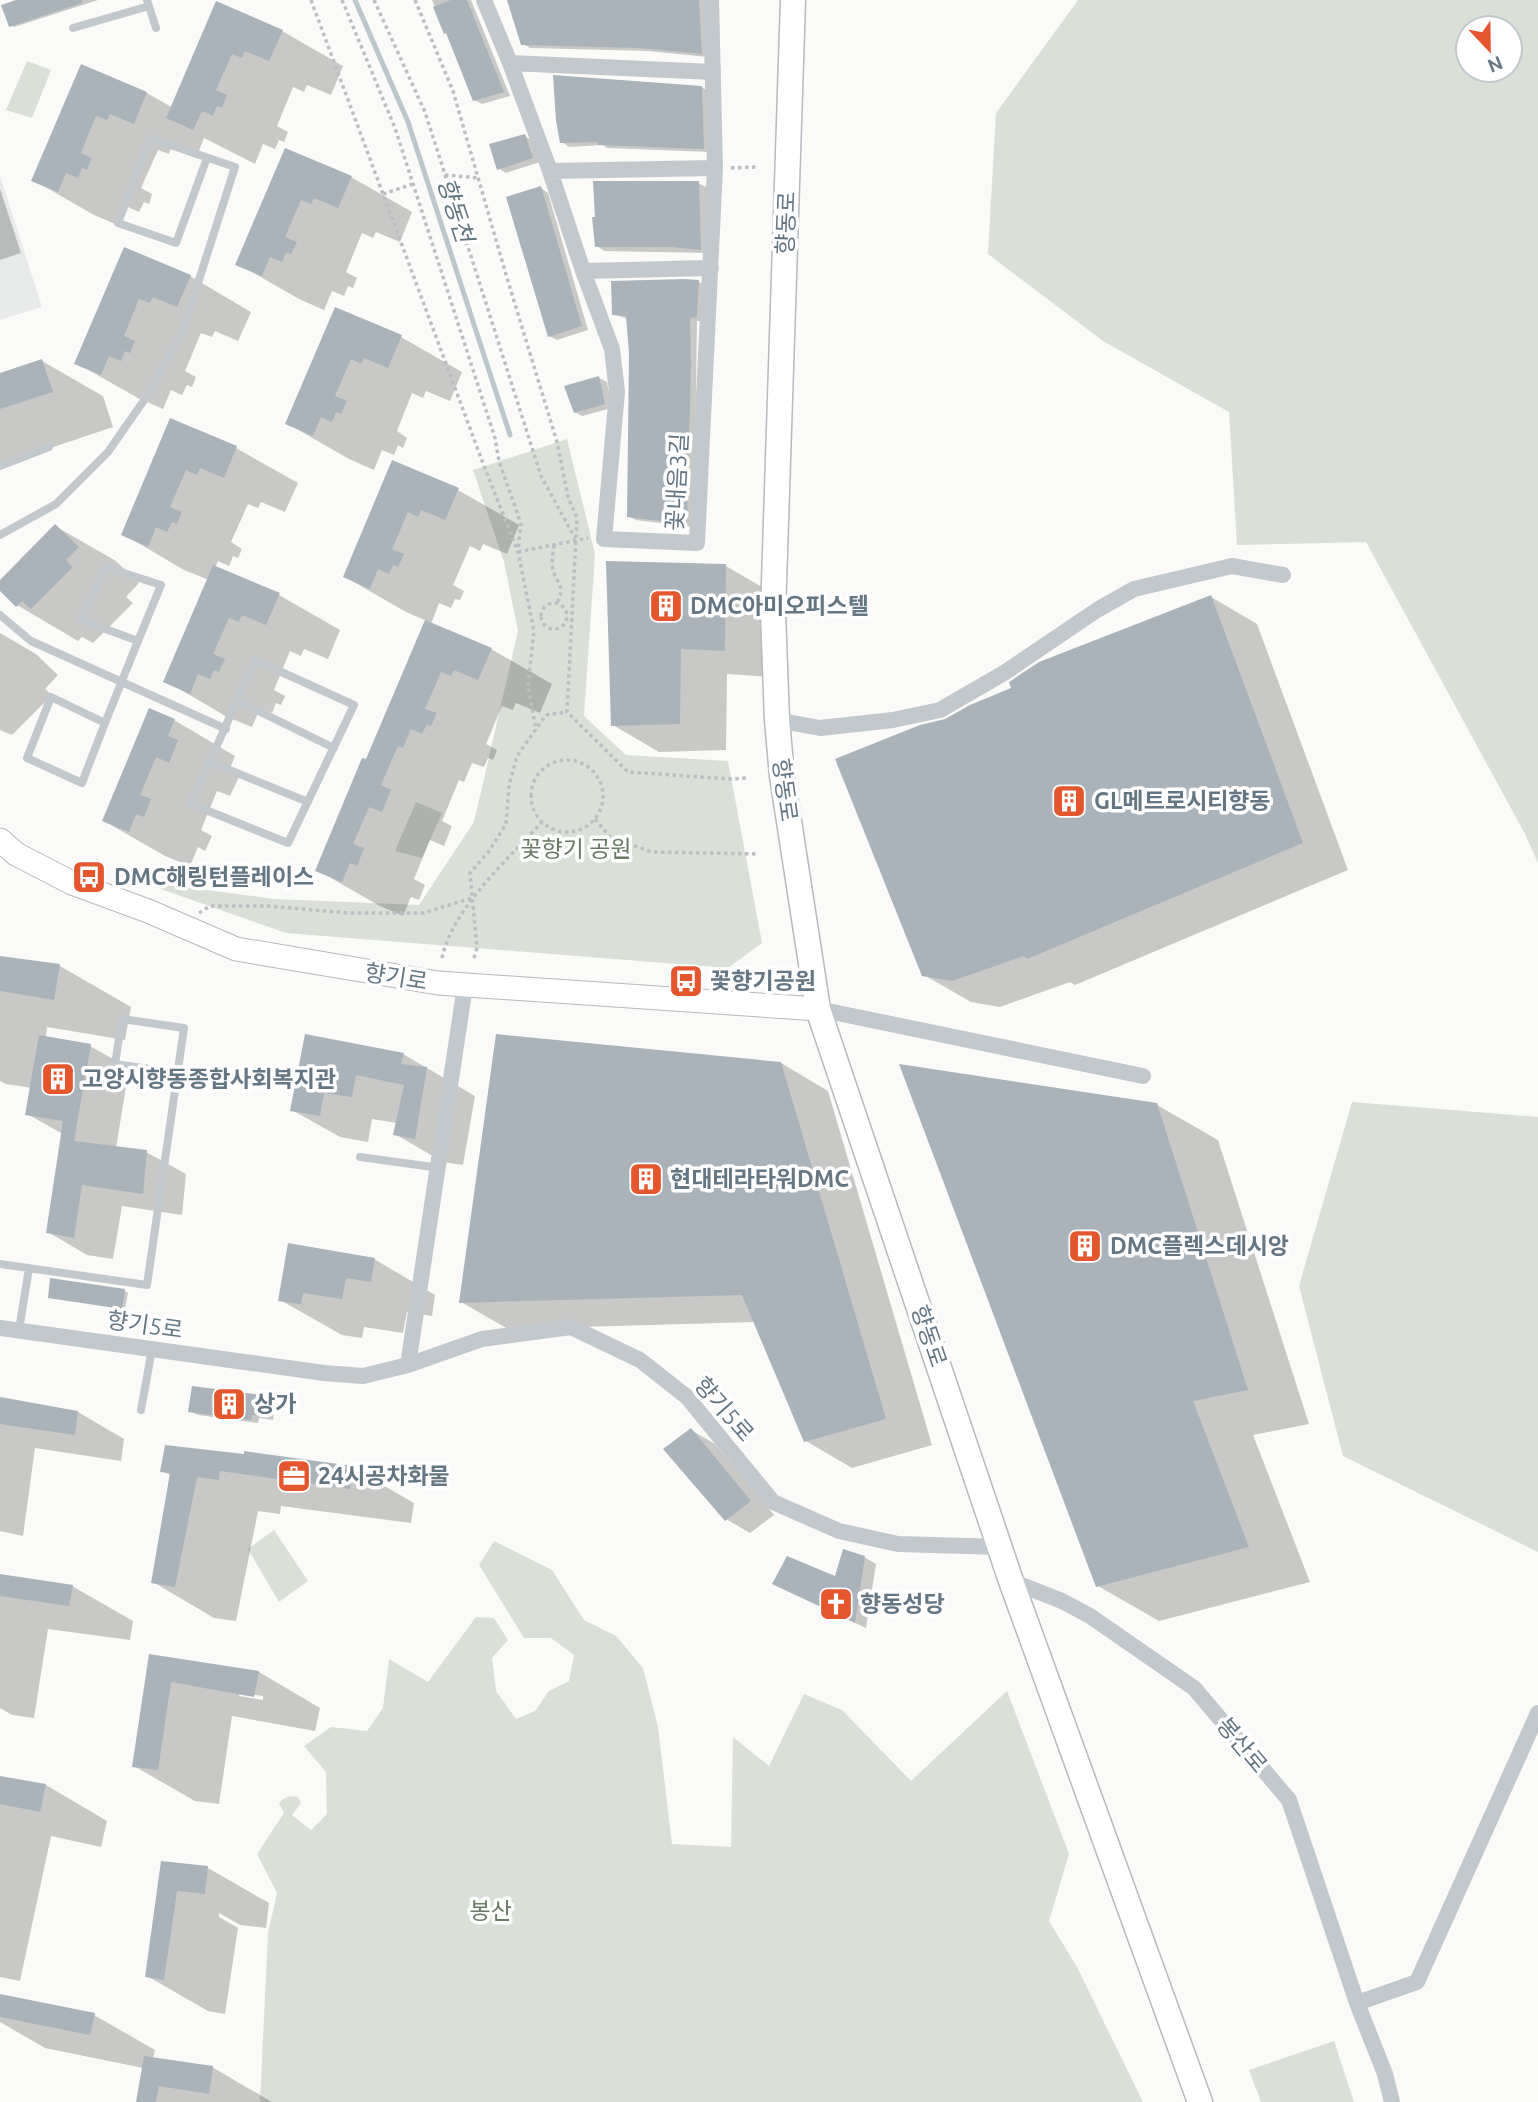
<svg xmlns="http://www.w3.org/2000/svg" width="1538" height="2102" font-family="Ubuntu,'Noto Sans KR',sans-serif">
	<style>
		.built { fill: #e8e9e9 }
		.green { fill: #dadfd7; fill-rule: evenodd }
		.shadow { fill: #0003; fill-rule: evenodd }
		.lines { fill: none; stroke-linecap: round; stroke-linejoin: round }
		.stream { stroke: #bbc7cb; stroke-width: 5 }
		.building { fill: #aab3b9 }
		.secondary-casing { stroke: #b3babf; stroke-width: 25 }
		.primary-casing { stroke: #b5babe; stroke-width: 27 }
		.path { stroke: #bbbfc2; stroke-width: 3.5; stroke-dasharray: 3.5 3.5; stroke-linecap: butt }
		.service { stroke: #c3c8cc; stroke-width: 8 }
		.minor { stroke: #c3c8cc; stroke-width: 16 }
		.secondary { stroke: #fff; stroke-width: 23 }
		.primary { stroke: #fff; stroke-width: 24 }
		.labels { text-anchor: middle; stroke-width: 7; stroke-linejoin: round; paint-order: stroke }
		.street-label { font-size: 23px; fill: #657683; stroke: #fff }
		.poi-label { font-size: 23px; font-weight: bold; fill: #657683; stroke: #fff; text-anchor: start }
		.park-label { font-size: 23px; fill: #687a64; stroke: #fff }
		.water-label { font-size: 24px; font-style: italic; fill: #60757c; stroke: #fff }
	</style>
	<rect width="100%" height="100%" fill="#fafaf8"/>
	<path class="built" d="M0 176 42 307 0 320Z"/>
	<path class="green" d="M1078 0H1538V863L1525 834 1366 542 1237 545 1229 412 1103 341 988 254 996 113ZM1468 28H1510V70H1468Z
		M27 61 51 70 32 118 6 110Z
		M567 439 595 554 584 716 626 755 728 761 762 943 728 968 286 933 138 881 274 899 419 905 474 822 518 631 504 562 473 470Z
		M416 802 442 813 422 858 395 851Z
		M1352 1102 1538 1117V1552L1343 1456 1299 1286Z
		M274 1530 308 1581 279 1602 248 1549Z
		M494 1541 552 1570 584 1620 616 1636 643 1668 658 1727 672 1844 731 1847 733 1737 769 1766 804 1694 842 1710 911 1781 1007 1691 1069 1854 1049 1921 1077 1967 1143 2102H260L268 1933 277 1893 257 1854 284 1813 279 1803C285 1797 289 1795 298 1797L301 1803 292 1815 311 1830 327 1814 326 1772 304 1746 331 1727 367 1731 383 1708 389 1659 428 1682 476 1617 494 1618 508 1640 492 1658 496 1691 516 1719 535 1711 549 1691 569 1681 574 1655 551 1638H524L479 1565Z
		M1334 2041 1354 2102H1261L1249 2070Z"/>
	<path class="shadow" d="M22 0H98L14 27 11 25Z
		M432 0H471L510 96 482 104 474 100 449 35 445 33Z
		M510 0H706L708 57 648 51 530 48 522 43Z
		M217 4 282 31 343 66 331 95 307 85 304 92 293 87 277 126 288 132 284 142 279 140 275 149 263 144 255 164 204 138 196 158 171 148 169 154 158 150 141 188 152 194 149 204 144 202 139 212 128 207 120 226 94 215 33 180 82 66 147 93 173 108Z
		M702 87 709 92 711 152 607 148 603 145 569 147 562 142Z
		M525 136 532 141 540 162 506 173 498 168Z
		M286 150 351 177 412 212 400 242 376 232 373 238 362 233 346 272 357 278 353 288 348 286 344 296 332 291 324 310 299 299 238 264Z
		M698 183 706 187 707 253 604 251 597 246Z
		M541 188 548 193 588 330 557 340 549 336Z
		M0 189 21 253 0 260Z
		M125 249 190 276 251 312 238 341 215 331 212 337 201 333 185 371 196 377 192 387 187 385 182 395 171 390 163 409 138 398 76 363Z
		M699 282 706 286 704 321H697L694 527 636 520 628 516 630 354 628 319 613 314Z
		M336 310 401 337 462 372 450 401 426 391 423 398 412 393 397 431 407 438 403 448 398 445 394 455 382 450 374 470 349 459 288 424Z
		M42 361 103 396 113 427 0 465V375Z
		M599 378 607 382 612 408 582 416 575 412Z
		M171 420 236 448 298 483 285 512 261 502 258 508 248 504 231 542 242 549 238 558 233 556 229 566 218 561 215 568 279 595 340 630 328 659 304 649 301 656 290 651 274 690 285 696 281 705 276 703 272 713 260 708 252 727 227 717 166 681 209 580 184 570 123 534Z
		M393 463 458 490 519 525 507 554 483 544 480 551 470 546 453 585 464 591 460 600 455 599 451 608 439 603 431 624 491 649 552 684 540 713 516 703 513 710 502 706 486 744 497 750 493 760 488 758 484 767 472 763 464 782 459 780 442 821 452 826 444 846 430 840 414 879 425 885 419 900 411 897 403 916 378 905 317 870 367 761 427 621 406 612 345 577Z
		M55 526 116 561 139 583 126 597 133 603 93 643 82 637 78 641 17 605 0 589V583Z
		M726 566 772 593 771 677 727 674 726 750 659 752 613 725Z
		M1211 597 1257 624 1348 870 1075 985 1070 982 1000 1007 971 1002 924 975 946 721Z
		M0 633 36 654 58 675 45 689 52 695 12 735 0 730Z
		M174 720 235 756 229 771 239 777 230 796 217 791 201 830 212 836 205 851 198 847 190 866 165 856 104 821Z
		M0 957 60 966 131 1007 125 1040 47 1027 46 1038 90 1046 129 1068 116 1148 146 1152 186 1174 182 1215 122 1206 113 1259 87 1255 48 1232 63 1134 27 1114 32 1088 6 1084 0 1081Z
		M307 1036 403 1054 475 1096 463 1165 443 1162 395 1134 397 1123 372 1119 368 1142 340 1137 292 1110Z
		M781 1063 828 1091 932 1445 852 1468 806 1441 755 1322 508 1329 461 1302Z
		M1157 1105 1218 1140 1309 1424 1253 1435 1310 1582 1159 1621 1098 1586Z
		M374 1259 435 1295 432 1316 407 1312 403 1333 364 1327 362 1338 342 1335 280 1300Z
		M125 1291 128 1293 125 1309 49 1297Z
		M268 1398 276 1402 273 1420 259 1418 258 1423 198 1415 190 1411Z
		M0 1399 78 1412 124 1439 121 1461 35 1448 23 1536 0 1531Z
		M691 1430 715 1444 774 1515 750 1533 726 1519Z
		M245 1453 353 1468 414 1503 411 1523 281 1506 280 1514 258 1511 236 1621 214 1618 153 1582 172 1476 162 1471 245 1456Z
		M864 1557 876 1564 866 1628 786 1590 837 1578Z
		M0 1576 72 1586 133 1621 130 1640 48 1629 34 1718 12 1715 0 1708Z
		M150 1656 259 1672 320 1708 315 1731 232 1716 219 1804 195 1801 134 1766ZM240 1693 263 1696V1700L239 1696Z
		M0 1777 46 1785 107 1821 101 1847 51 1836 20 1981 0 1977Z
		M163 1862 208 1868 269 1903 266 1928 240 1925 219 1913V1917L238 1928 225 2014 208 2011 147 1976Z
		M0 1995 94 2015 155 2050 153 2059 212 2067 272 2102H137L143 2068 45 2048 0 2022Z"/>
	<g class="lines">
		<path class="stream" d="M355 0 408 122 510 435"/>
	</g>
	<path class="building" d="M16 0H82V3L9 27 1 5Z
		M451 0H467L504 92 473 101 446 33 444 34 433 7Z
		M507 0H699L702 54 640 48 521 45Z
		M216 1 283 30 269 61 245 51 242 58 232 54 216 90 227 95 222 108 217 106 213 116 202 111 193 130 166 118Z
		M81 64 147 92 134 124 110 114 107 120 96 116 81 153 92 158 87 170 82 168 78 178 66 173 58 192 31 181Z
		M553 75 702 86 704 149 598 145V142L560 143 556 120Z
		M525 134 533 158 497 170 489 144Z
		M285 148 352 176 338 208 314 198 311 204 301 200 285 237 297 242 291 254 286 252 282 262 270 257 262 276 235 265Z
		M593 181H699L701 250 672 247H595L592 217H595Z
		M541 186 582 326 548 337 506 197Z
		M124 247 191 275 177 307 153 297 150 303 139 299 124 336 135 341 130 353 125 351 121 361 109 356 101 375 74 364Z
		M684 279 699 280 697 317 690 318 691 365 687 524 627 517 629 354 626 316 612 315 611 281Z
		M335 307 402 335 388 368 364 358 361 364 351 359 335 396 347 401 341 414 336 412 332 422 321 417 313 436 285 424Z
		M42 359 53 392 0 409V373Z
		M599 376 605 404 574 413 564 386Z
		M170 418 237 446 224 478 200 468 197 475 186 470 170 507 182 512 177 524 172 522 167 532 156 527 148 547 121 535Z
		M392 460 459 488 445 520 421 510 418 517 408 512 392 549 404 554 398 567 393 565 389 574 378 569 370 589 343 577Z
		M55 524 79 547 66 560 73 567 31 609 22 601 16 607 0 591V580Z
		M606 561 726 564 725 651 681 649 680 724 611 726Z
		M213 565 280 593 266 625 242 615 239 622 229 618 213 654 225 659 219 672 214 670 210 679 198 674 190 694 163 682Z
		M1211 595 1303 843 1027 959 1024 956 952 981 922 976 835 759 920 725 945 719 970 705 1011 688 1009 682 1039 662Z
		M425 620 492 648 478 680 454 670 451 676 441 672 425 709 437 713 431 726 427 724 422 734 411 729 403 748 398 746 381 785 391 790 382 812 369 807 353 844 364 848 357 866 350 863 342 882 315 871 362 758 366 759Z
		M149 708 175 719 168 736 178 740 169 763 156 757 140 795 151 799 144 817 136 814 129 832 102 821Z
		M0 956 60 964 54 1000 0 991Z
		M305 1034 404 1053 401 1064 427 1067 415 1139 393 1135 404 1085 356 1075 352 1097 324 1093 320 1116 290 1111Z
		M496 1034 781 1062 886 1419 804 1442 742 1295 459 1303Z
		M39 1035 91 1044 74 1141 147 1150 143 1194 82 1185 74 1238 46 1233 63 1121 25 1115Z
		M899 1064 1157 1103 1248 1390 1193 1401 1249 1547 1096 1587Z
		M288 1243 375 1258 371 1282 346 1278 342 1299 303 1293 301 1304 278 1301Z
		M50 1278 125 1289 122 1309 48 1298Z
		M192 1386 269 1396 266 1417 252 1415 251 1420 188 1412Z
		M0 1397 78 1411 75 1435 0 1424Z
		M691 1428 751 1501 725 1521 663 1449Z
		M165 1445 244 1454V1451L353 1466 350 1489 220 1471 219 1480 197 1477 175 1587 151 1583 170 1473 160 1472Z
		M843 1549 865 1556 855 1623 772 1584 787 1556 835 1576Z
		M0 1574 73 1585 69 1606 0 1596Z
		M149 1654 259 1671 254 1697 171 1682 158 1770 132 1767Z
		M0 1776 46 1784 40 1812 0 1804Z
		M161 1861 208 1866 205 1894 177 1891 164 1980 145 1977Z
		M0 1994 95 2013 90 2035 0 2017Z
		M144 2056 213 2066 209 2094 159 2086 156 2102H136Z"/>
	<g class="lines">
		<g class="secondary-casing">
			<path id="secondary" d="M0 840 16 854 72 883 148 911 236 949 438 983 818 1009"/>
		</g>
		<g class="primary-casing">
			<path id="primary" d="M793 0 773 613 777 720 782 776 818 1009 1011 1581 1200 2102"/>
		</g>
		<path class="path" d="M311 0 484 466 518 552 534 631 528 685 536 730
			M342 0 395 128 495 438 499 461 521 524 518 550
			M374 0 425 112 541 476 575 538
			M415 0 453 91 507 278 557 442 568 497 577 518 567 712 628 772 731 779 747 778
			M731 168 757 167
			M445 175 480 178
			M383 194 413 184
			M554 545C553 553 551 562 553 570 557 585 566 585 557 603
			M518 552 588 538
			M541 616a13 13 0 1 1 26 0a13 13 0 1 1-26 0Z
			M531 796a36 36 0 1 1 72 0a36 36 0 1 1-72 0Z
			M595 819 610 837 652 852 759 854
			M199 913 210 906H267L348 913H423L472 898
			M442 958C452 909 509 858 542 822
			M474 958 477 948 470 873 489 851 506 824 509 785 517 756 546 715 567 712"/>
		<path class="service" d="M147 0 156 28
			M73 28 149 6
			M0 466 49 447
			M0 535 56 504 108 452 149 393 182 333 235 167 150 138 118 223 176 243 207 158
			M0 615 31 641 226 729
			M255 660 354 705 288 843 191 804Z
			M238 701 334 748
			M105 723 51 697 27 758 82 783C107 716 134 651 161 585L105 567 81 620 138 641
			M210 762 308 802
			M360 1157 440 1168
			M0 1264 147 1285 184 1028 122 1019 115 1064 177 1073
			M19 1330 29 1268
			M141 1410 152 1349"/>
		<path class="minor" d="M484 0 510 63 550 171 583 271 612 349 617 392 604 539 697 543 715 168 711 0
			M510 63 713 72
			M550 171 715 168
			M583 271 711 268
			M777 720 820 728 893 720 940 710 1004 673 1097 610 1134 589 1232 566 1283 575
			M818 1009 1143 1076
			M0 1328 324 1373 363 1376 408 1365 482 1339 571 1327 640 1360 687 1397 773 1502 839 1531 898 1544 1001 1547
			M408 1365 465 986
			M1011 1581 1062 1601 1090 1616 1194 1688 1289 1800 1357 2003 1385 2074 1392 2102
			M1357 2003 1417 1982 1538 1713"/>
		<use href="#secondary" class="secondary"/>
		<use href="#primary" class="primary"/>
	</g>
	<defs>
		<g id="building-square" transform="scale(1.75)"><rect x="-9" y="-9" width="18" height="18" rx="4" fill="#e4572e" stroke="#fff"/><path d="M-4-6H4V6H1V3H-1V6H-4ZM-2.5-4.3h1.7v1.8h-1.7ZM.8-4.3h1.7v1.8H.8ZM-2.5-1h1.7V.8h-1.7ZM.8-1h1.7V.8H.8Z" fill="#fff"/></g>
		<g id="bus-square" transform="scale(1.75)"><rect x="-9" y="-9" width="18" height="18" rx="4" fill="#e4572e" stroke="#fff"/><path d="M-5-6H5V4H4V6H2V4H-2V6H-4V4H-5ZM-3.5-4V0h7V-4ZM-3.5 1.2v1.5H-2V1.2ZM2 1.2v1.5H3.5V1.2Z" fill="#fff"/></g>
		<g id="office-square" transform="scale(1.75)"><rect x="-9" y="-9" width="18" height="18" rx="4" fill="#e4572e" stroke="#fff"/><path d="M-6-3h4V-5.5h4V-3h4V5H-6ZM-1-4.5V-3h2v-1.5ZM-6 0V1H6V0Z" fill="#fff"/></g>
		<g id="church-square" transform="scale(1.75)"><rect x="-9" y="-9" width="18" height="18" rx="4" fill="#e4572e" stroke="#fff"/><path d="M-1.2-6h2.4v3.5h3.3v2.4h-3.3V6h-2.4V-.1h-3.3v-2.4h3.3Z" fill="#fff"/></g>
	</defs>
	<g fill-rule="evenodd">
		<use href="#building-square" x="666" y="606"/>
		<use href="#building-square" x="1069" y="801"/>
		<use href="#bus-square" x="89" y="877"/>
		<use href="#bus-square" x="686" y="981"/>
		<use href="#building-square" x="58" y="1079"/>
		<use href="#building-square" x="646" y="1179"/>
		<use href="#building-square" x="1085" y="1246"/>
		<use href="#building-square" x="229" y="1404"/>
		<use href="#office-square" x="294" y="1476"/>
		<use href="#church-square" x="836" y="1604"/>
	</g>
	<g class="labels">
		<g class="street-label">
			<text transform="translate(786 223) rotate(-88)" y="8">향동로</text>
			<text transform="translate(677 482) rotate(-87)" y="8">꽃내음3길</text>
			<text transform="translate(785 790) rotate(82)" y="8">향동로</text>
			<text transform="translate(396 977) rotate(9)" y="8">향기로</text>
			<text transform="translate(145 1325) rotate(8)" y="8">향기5로</text>
			<text transform="translate(929 1336) rotate(71)" y="8">향동로</text>
			<text transform="translate(724 1409) rotate(49)" y="8">향기5로</text>
			<text transform="translate(1242 1745) rotate(50)" y="8">봉산로</text>
		</g>
		<g class="poi-label">
			<text x="690" y="614">DMC아미오피스텔</text>
			<text x="1094" y="809">GL메트로시티향동</text>
			<text x="114" y="885">DMC해링턴플레이스</text>
			<text x="710" y="989">꽃향기공원</text>
			<text x="82" y="1087">고양시향동종합사회복지관</text>
			<text x="670" y="1187">현대테라타워DMC</text>
			<text x="1110" y="1254">DMC플렉스데시앙</text>
			<text x="254" y="1412">상가</text>
			<text x="318" y="1484">24시공차화물</text>
			<text x="860" y="1612">향동성당</text>
		</g>
		<g class="park-label">
			<text x="576" y="857">꽃향기 공원</text>
			<text x="491" y="1919">봉산</text>
		</g>
		<g class="water-label">
			<text transform="translate(455 210) rotate(72)" y="8">향동천</text>
		</g>
	</g>
	<g transform="translate(1489 49) rotate(158)"><circle r="33" fill="#ffffff" stroke="#c1c8cd" stroke-width="2"/>
	<path d="M0-5L12 26L0 18L-12 26Z" fill="#e4572e"/>
	<text y="-10" font-size="19" font-weight="bold" text-anchor="middle" fill="#657683">N</text>
	</g>
</svg>
